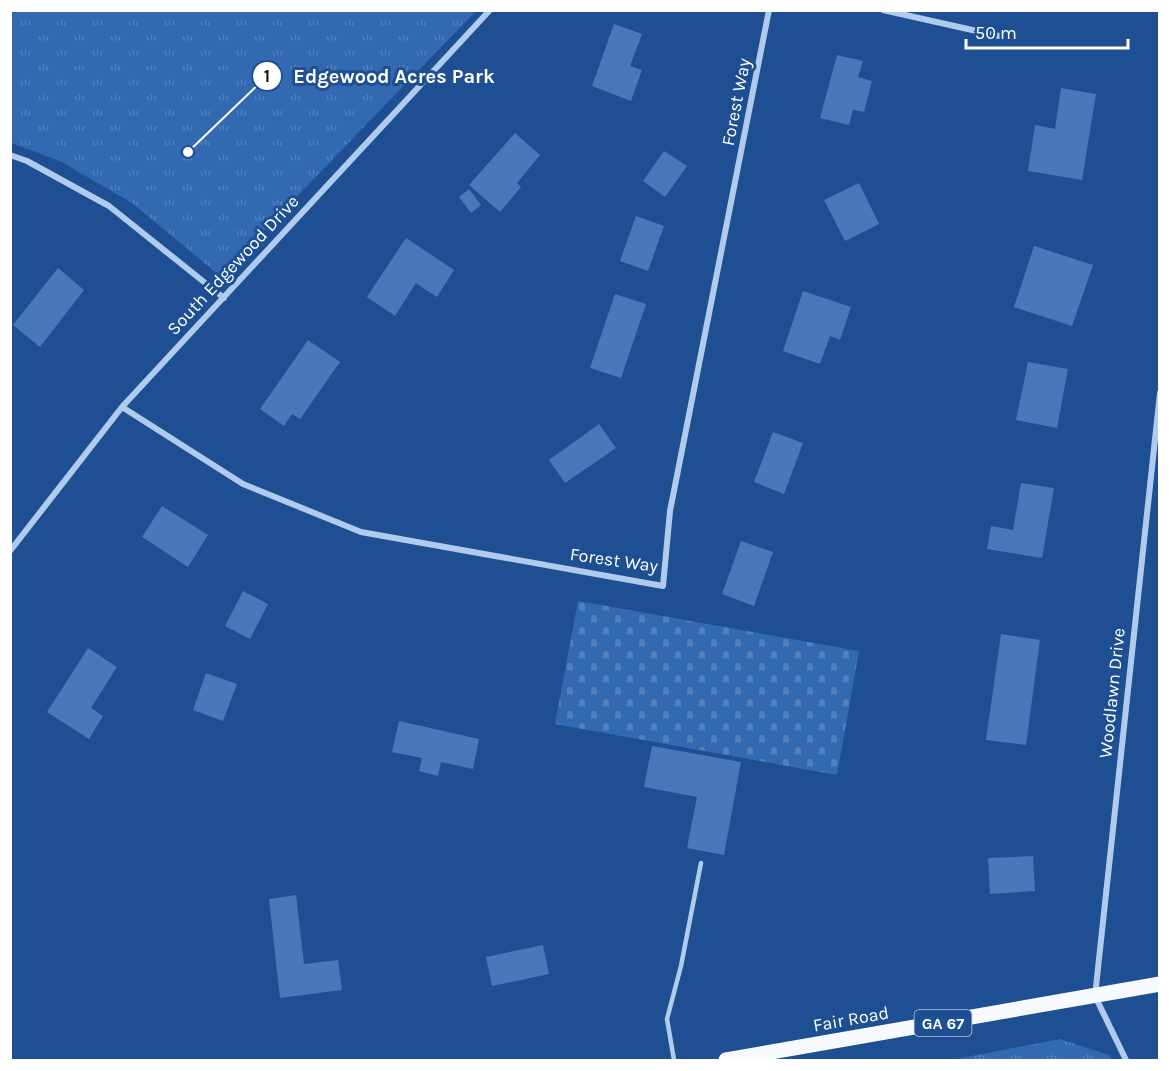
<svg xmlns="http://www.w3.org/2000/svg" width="1170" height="1071" font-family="Karla,sans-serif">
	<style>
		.cemetery { fill: url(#cemetery-stones) }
		.park { fill: url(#park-tufts) }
		.building { fill: #4678ba }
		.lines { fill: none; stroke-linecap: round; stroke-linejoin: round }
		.service { stroke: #b0cbee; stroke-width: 4.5 }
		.minor { stroke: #b0cbee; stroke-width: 6 }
		.primary { stroke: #f7faff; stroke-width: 15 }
		.labels { text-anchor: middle; stroke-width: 6; stroke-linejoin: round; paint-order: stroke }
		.shield { fill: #1e4f93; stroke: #bccadf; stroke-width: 1.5 }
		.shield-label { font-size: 16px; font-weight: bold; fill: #fff }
		.street-label { font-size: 18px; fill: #fff; stroke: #1e4f93 }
		.leader { fill: none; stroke: #fff; stroke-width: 2 }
		.callout-dot { fill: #fff; stroke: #1e4f93; stroke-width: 2 }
		.mark-label { font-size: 18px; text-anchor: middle; font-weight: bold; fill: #111 }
		.callout-label { font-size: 20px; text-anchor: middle; font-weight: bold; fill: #fff; stroke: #1e4f93; stroke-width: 6; stroke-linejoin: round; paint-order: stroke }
	</style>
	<defs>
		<pattern id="cemetery-stones" width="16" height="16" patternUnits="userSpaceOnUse" patternTransform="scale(1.5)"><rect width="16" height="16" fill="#3269b1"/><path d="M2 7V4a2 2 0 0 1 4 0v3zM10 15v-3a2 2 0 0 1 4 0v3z" fill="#5180bd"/></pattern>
		<pattern id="park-tufts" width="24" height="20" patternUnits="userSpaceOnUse" patternTransform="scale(1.5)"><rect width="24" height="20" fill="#3269b1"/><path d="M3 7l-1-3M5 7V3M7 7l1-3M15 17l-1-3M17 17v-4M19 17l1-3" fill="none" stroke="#5180bd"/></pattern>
	</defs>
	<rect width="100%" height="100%" fill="#1e4f93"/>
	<path class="cemetery" d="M578 601 859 651 837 775 555 724Z"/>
	<path class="park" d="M10 11 11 10 476 11 220 276 132 203 60 161 11 143Z
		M1060 1039 1109 1055 1112 1060H951Z"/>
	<path class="building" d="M614 24 642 34 630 66 642 70 631 101 592 86Z
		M837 55 863 61 858 77 872 81 864 112 853 110 849 125 820 118Z
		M1061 88 1096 94 1082 180 1028 171 1035 125 1055 129Z
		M515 133 540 155 517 183 521 187 500 212 469 185Z
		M664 151 687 166 665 197 643 181Z
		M859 183 879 224 845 241 824 200Z
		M469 189 481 205 471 213 459 197Z
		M636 216 664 226 648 271 620 261Z
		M406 238 454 270 437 297 416 283 395 316 367 297Z
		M1034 246 1093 265 1072 326 1014 307Z
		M58 268 84 290 40 347 13 325Z
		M803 291 851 307 840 340 830 336 820 364 783 351Z
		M615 294 646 304 621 378 590 368Z
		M308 340 340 362 300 419 292 414 284 426 260 409Z
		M1028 362 1068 369 1057 428 1016 420Z
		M599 424 616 448 565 483 549 460Z
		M773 432 803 443 784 494 754 482Z
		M1021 483 1054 488 1042 558 987 549 991 526 1013 530Z
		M162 506 208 535 188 567 142 537Z
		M741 541 773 552 754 606 722 594Z
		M243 591 268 604 250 639 225 626Z
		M1001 634 1040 640 1026 745 986 740Z
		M88 648 117 667 91 708 103 716 89 739 47 712Z
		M206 673 237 684 223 721 193 710Z
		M399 721 479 739 473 769 441 762 438 776 419 771 422 758 392 752Z
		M652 746 741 762 724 855 687 848 697 797 644 787Z
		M1033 856 1035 891 990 894 988 858Z
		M296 895 304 964 338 960 342 990 280 998 269 899Z
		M543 945 549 974 492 986 486 957Z"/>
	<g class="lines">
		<path class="service" d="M674 1060 667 1019 681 966 701 863"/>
		<path class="minor" d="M883 10 999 36
			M10 155 27 161 109 206 224 298
			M122 407 243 484 361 532 663 586 670 511 769 10
			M10 551 122 407 490 10
			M1126 1060 1095 996 1160 393"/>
		<path class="primary" d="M726 1060 1160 984"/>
	</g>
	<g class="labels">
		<rect class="shield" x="914.5" y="1010" width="57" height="26" rx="4.5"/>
		<g class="shield-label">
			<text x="943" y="1029">GA 67</text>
		</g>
		<g class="street-label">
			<text transform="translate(736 102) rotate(-79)" y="6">Forest Way</text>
			<text transform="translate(233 265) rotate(-47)" y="6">South Edgewood Drive</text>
			<text transform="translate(614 560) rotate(8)" y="6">Forest Way</text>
			<text transform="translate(1112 693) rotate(-84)" y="6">Woodlawn Drive</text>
			<text transform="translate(851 1019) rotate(-10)" y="6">Fair Road</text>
		</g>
	</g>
	<path class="leader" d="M188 152L267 76"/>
	<g class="callout-dot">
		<circle cx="188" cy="152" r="6"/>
		<circle cx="267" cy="76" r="15"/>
	</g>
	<g class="mark-label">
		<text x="267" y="82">1</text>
	</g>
	<g class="callout-label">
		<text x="394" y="83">Edgewood Acres Park</text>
	</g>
	<rect width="1170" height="1071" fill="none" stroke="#ffffff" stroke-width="24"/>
	<path d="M966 39v9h162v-9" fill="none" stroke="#ffffff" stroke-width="3"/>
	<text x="975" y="39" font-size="18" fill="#ffffff" stroke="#1e4f93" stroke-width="4.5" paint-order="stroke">50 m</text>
</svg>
